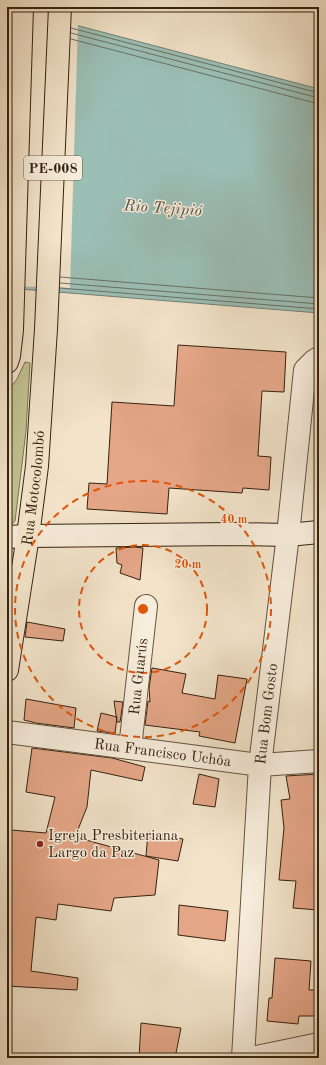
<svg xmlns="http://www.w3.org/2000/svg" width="326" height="1065" font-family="'Old Standard TT',serif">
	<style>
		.green { fill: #c1c191; stroke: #7b7250 }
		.water { fill: #9bbeb5; stroke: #728073 }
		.pier { fill: #f2e3c9 }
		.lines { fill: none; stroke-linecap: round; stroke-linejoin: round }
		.shore { stroke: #687062; stroke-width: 1 }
		.building { fill: #e4a687; stroke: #35220f }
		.street-casing { stroke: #64523e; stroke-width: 24 }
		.secondary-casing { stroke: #35220f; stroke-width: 24 }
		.highway-casing { stroke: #35220f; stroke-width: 24 }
		.street { stroke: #f7eddc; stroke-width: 22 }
		.secondary { stroke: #f7eddc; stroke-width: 22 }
		.highway { stroke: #f2e3c9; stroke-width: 22 }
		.ring { fill: none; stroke: #df560c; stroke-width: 2; stroke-dasharray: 7 5 }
		.poi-dot { fill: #8f2418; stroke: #f7eddc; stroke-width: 1.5 }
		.labels { text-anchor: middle; stroke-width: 3; stroke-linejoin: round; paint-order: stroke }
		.shield { fill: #f7eddc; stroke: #6f5f4c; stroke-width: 1 }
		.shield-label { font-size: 14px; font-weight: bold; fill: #35220f }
		.street-label { font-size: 15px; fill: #35220f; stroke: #f7eddc }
		.poi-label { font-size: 15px; fill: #35220f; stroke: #f7eddc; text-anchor: start }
		.water-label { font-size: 16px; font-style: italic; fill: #545141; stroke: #f7eddc }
		.centre { fill: #df560c; stroke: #f7eddc; stroke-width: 2 }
		.ring-label { font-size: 12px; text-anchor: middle; font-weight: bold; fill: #df560c; stroke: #f7eddc; stroke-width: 3; stroke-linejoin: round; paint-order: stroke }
	</style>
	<rect width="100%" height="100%" fill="#f2e3c9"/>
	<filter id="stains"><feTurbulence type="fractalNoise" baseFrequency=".005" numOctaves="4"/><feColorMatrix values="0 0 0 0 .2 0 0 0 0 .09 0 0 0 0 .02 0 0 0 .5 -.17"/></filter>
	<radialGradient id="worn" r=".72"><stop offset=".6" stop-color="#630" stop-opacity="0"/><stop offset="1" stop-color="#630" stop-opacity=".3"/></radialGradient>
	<path class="green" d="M25 362 30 363 26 431 15 521 11 525 7 526V392L17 379Z"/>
	<path class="water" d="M7 7 319 89V313L7 288Z"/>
	<path class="pier" d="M7 7H16L78 23 70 288 7 286Z"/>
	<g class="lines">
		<path class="shore" d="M71 28 319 93
			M71 33 319 98
			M71 39 319 104
			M60 277 319 298
			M60 283 319 304
			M60 288 319 309"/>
	</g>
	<path class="building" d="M178 345 286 352 284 392 262 391 258 456 271 457 269 490 243 488 242 493 169 488 167 514 87 509 89 483 107 484 112 402 174 406Z
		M135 547 143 548 140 580 120 573 122 565 117 563 116 548Z
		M27 622 65 629 63 641 25 637Z
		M152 668 186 674 182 693 215 699 218 675 247 679 235 743 199 736 200 732 145 725 148 701 150 702 149 688Z
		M26 699 76 708 74 728 36 723 24 720Z
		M114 701 123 702 120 722H117Z
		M101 713 117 717 115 733 97 731Z
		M32 748 112 758 145 767 142 781 91 770 87 807 75 837 159 860 155 895 114 898 111 911 58 904 56 920 36 917 31 971 78 978 77 990 7 986V871L11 830 46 833 55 797 26 792Z
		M199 774 219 779 215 807 193 804Z
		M319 774V910L293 908 296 881 279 880 284 828 281 800 290 799 286 776Z
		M148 832 183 839 178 861 146 856Z
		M179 905 228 911 225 941 178 935Z
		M275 958 311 961 309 990H319V1016H299L298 1024 267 1021 269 998H272Z
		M141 1023 181 1028 175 1058H139Z"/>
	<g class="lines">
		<g class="street-casing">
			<g id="street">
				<path id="s1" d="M7 732 260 765 319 761"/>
				<path id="s2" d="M130 748 146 606"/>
				<path id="s3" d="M243 1058 260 765 288 535 305 370 314 361 319 358"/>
				<path d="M251 1058 319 1044"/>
			</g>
		</g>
		<g class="secondary-casing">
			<path id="secondary" d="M7 537 28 536 234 534 288 535 319 532"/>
		</g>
		<g class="highway-casing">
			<g id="highway">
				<path d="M7 362 9 356 12 330 22 7"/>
				<path id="s4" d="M7 670 28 536 37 466 46 329 60 7"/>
			</g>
		</g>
		<use href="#street" class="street"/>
		<use href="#secondary" class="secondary"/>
		<use href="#highway" class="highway"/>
	</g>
	<g class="ring">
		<circle cx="143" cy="609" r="64"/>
		<circle cx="143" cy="609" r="128"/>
	</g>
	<circle class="poi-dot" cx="40" cy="844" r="4"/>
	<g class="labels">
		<rect class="shield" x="24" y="156" width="58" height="24" rx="3"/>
		<g class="shield-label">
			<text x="53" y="173">PE-008</text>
		</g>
		<g class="street-label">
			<text dy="5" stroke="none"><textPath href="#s4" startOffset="184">Rua Motocolombó</textPath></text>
			<text dy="5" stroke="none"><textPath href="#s2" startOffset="72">Rua Guarús</textPath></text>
			<text dy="5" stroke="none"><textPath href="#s3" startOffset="345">Rua Bom Gosto</textPath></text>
			<text dy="5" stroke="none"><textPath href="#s1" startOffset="157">Rua Francisco Uchôa</textPath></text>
		</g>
		<g class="poi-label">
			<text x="48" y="840">Igreja Presbiteriana<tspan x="48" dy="17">Largo da Paz</tspan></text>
		</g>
		<g class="water-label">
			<text transform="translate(163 207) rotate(4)" y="6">Rio Tejipió</text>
		</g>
	</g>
	<circle cx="143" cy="609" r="6" class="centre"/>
	<g class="ring-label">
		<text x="234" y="523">40 m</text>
		<text x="188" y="568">20 m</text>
	</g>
	<rect width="326" height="1065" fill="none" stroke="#f2e3c9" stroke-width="24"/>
	<rect x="8" y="8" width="310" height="1049" fill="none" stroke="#35220f" stroke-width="2"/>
	<rect x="12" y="12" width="302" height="1041" fill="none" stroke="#35220f"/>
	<rect width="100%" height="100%" filter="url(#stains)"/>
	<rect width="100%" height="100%" fill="url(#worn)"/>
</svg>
